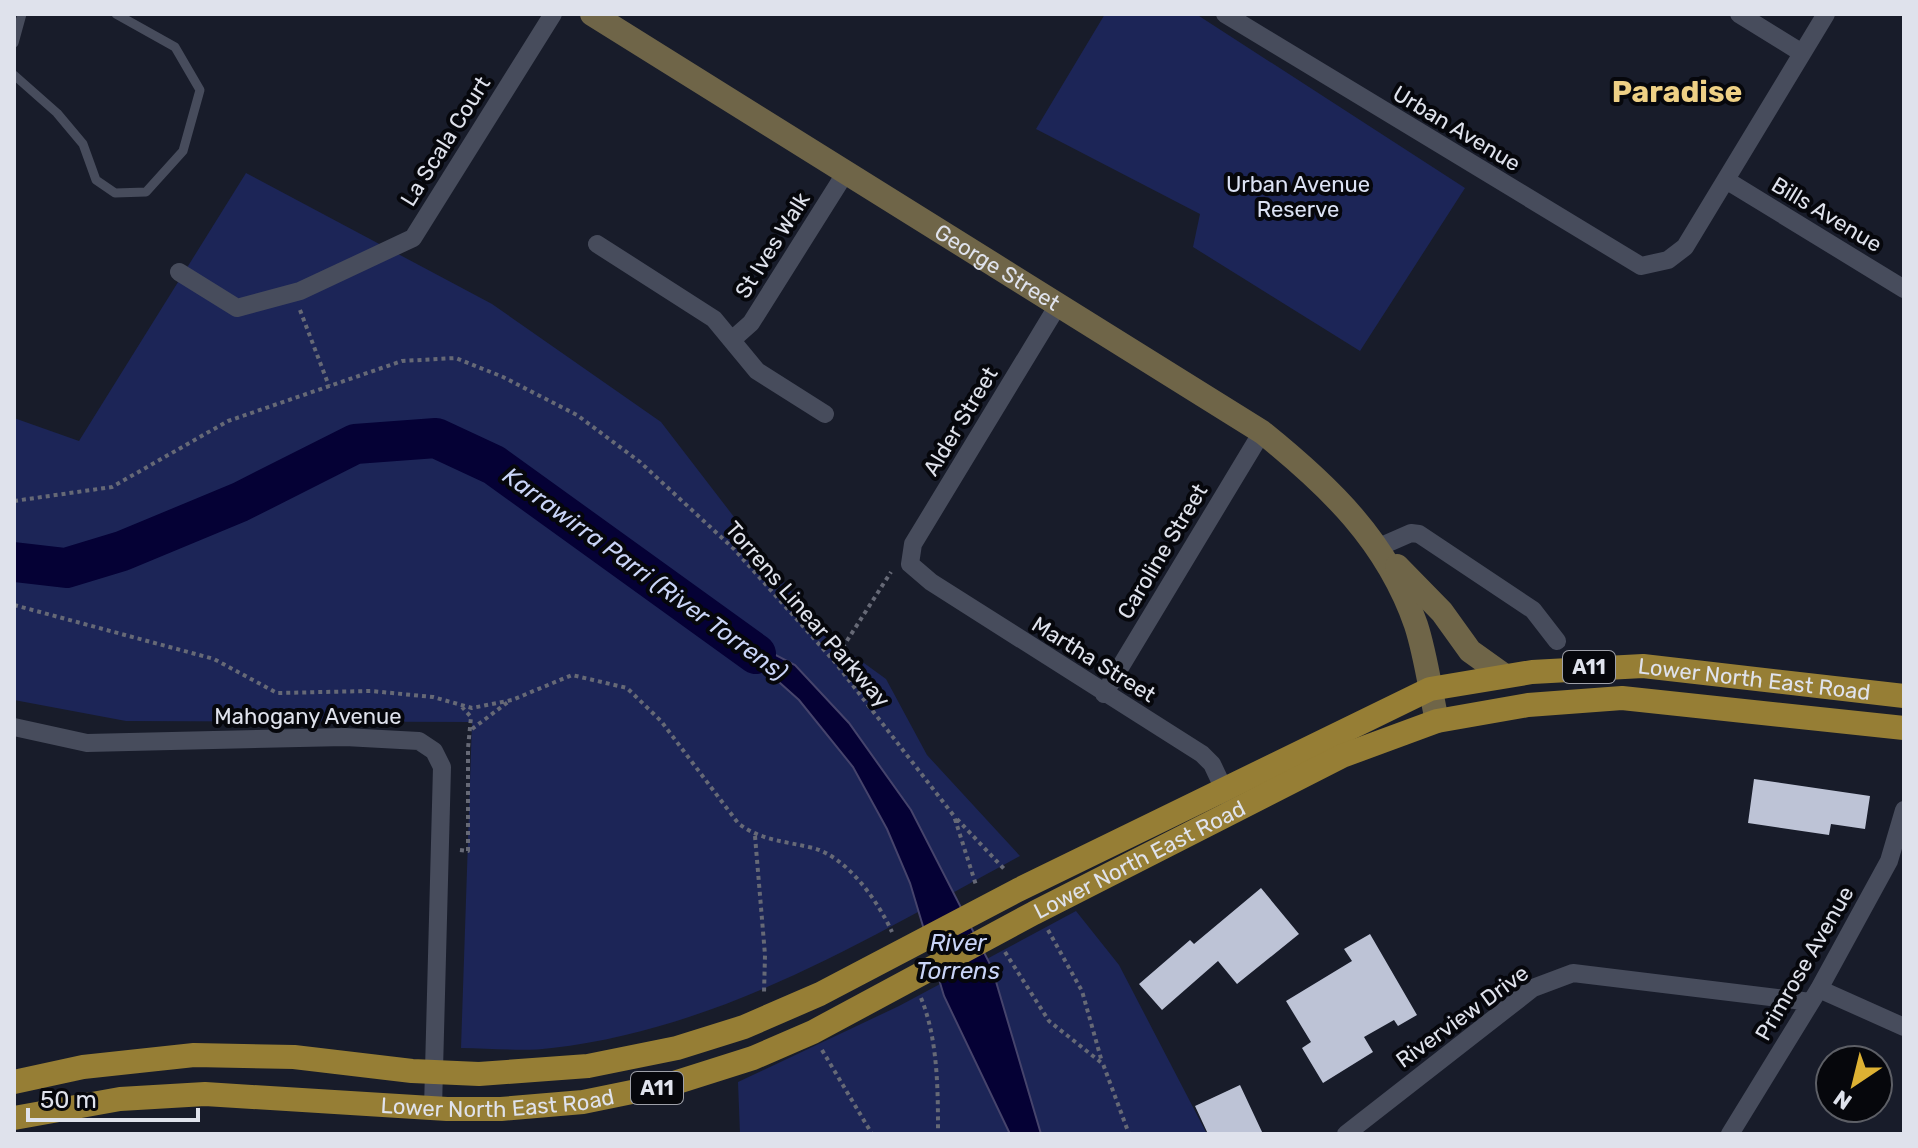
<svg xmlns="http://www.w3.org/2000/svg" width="1918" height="1148" font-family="Rubik,sans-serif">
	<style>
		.green { fill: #1c2557 }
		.water { fill: #050135; stroke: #46446c; stroke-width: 2 }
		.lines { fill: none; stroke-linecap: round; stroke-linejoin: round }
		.river { stroke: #050135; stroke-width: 40 }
		.building { fill: #bdc3d6 }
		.path { stroke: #666976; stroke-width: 4; stroke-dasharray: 4 4; stroke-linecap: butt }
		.lane { stroke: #474c5c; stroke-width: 9 }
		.street { stroke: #474c5c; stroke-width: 18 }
		.secondary { stroke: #6f6548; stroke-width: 24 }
		.primary { stroke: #967e35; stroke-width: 24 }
		.labels { text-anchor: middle; stroke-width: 8; stroke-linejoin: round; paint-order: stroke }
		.shield { fill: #06070c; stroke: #9ea0a9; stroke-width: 2 }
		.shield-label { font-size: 20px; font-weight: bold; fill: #dfe2ec }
		.street-label { font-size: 22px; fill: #dfe2ec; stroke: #06070c }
		.park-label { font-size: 22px; fill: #dce2f4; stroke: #06070c }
		.water-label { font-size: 24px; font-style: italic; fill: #c9d4f7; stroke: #06070c }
		.district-label { font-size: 30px; font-weight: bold; fill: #eed085; stroke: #06070c }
	</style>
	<rect width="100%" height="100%" fill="#181c2a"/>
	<path class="green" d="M1105 14H1196L1465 188 1360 351 1193 247 1200 214 1036 129Z
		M246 173 492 304 661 422 824 634 886 679 927 755 1020 856C871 937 724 1028 552 1048 523 1052 491 1048 461 1048L472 722 126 721 14 700V418L79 441Z
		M1076 911 1119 965 1207 1134H740L738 1082 899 1006Z"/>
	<path class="water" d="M712 622 795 665 849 723 911 810 992 968 1041 1134H1010L944 996 910 883 887 829 853 767 799 700Z"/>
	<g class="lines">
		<path class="river" d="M14 562 66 568 122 551 240 502 355 444 436 438 494 465 756 654"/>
	</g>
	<path class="building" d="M1754 779 1870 796 1865 829 1831 824 1829 835 1748 823Z
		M1261 888 1299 934 1237 984 1218 961 1162 1010 1139 984 1190 940 1194 944Z
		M1370 934 1417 1015 1398 1026 1394 1020 1364 1037 1373 1052 1323 1083 1302 1048 1311 1042 1286 1001 1352 961 1344 949Z
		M1240 1085 1263 1134H1208L1195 1106Z"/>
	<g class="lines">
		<path class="path" d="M300 310 329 386
			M14 501 112 487 228 421 402 361 456 358 503 377 577 415 640 462 734 549 834 661 954 816 976 885
			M14 605 214 659 277 693 371 691 433 697 472 708 512 700 572 675 627 688 661 721 738 823C761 841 785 841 813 848 847 857 878 901 892 932
			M834 661 891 572
			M472 729 508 702
			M957 819 1006 871
			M755 836 765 955 764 993
			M460 850 468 851V748L471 717 462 707
			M1048 930 1082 991 1102 1062
			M1005 952 1049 1021 1103 1064 1129 1134
			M921 998C938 1039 938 1091 938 1134
			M822 1050 872 1134"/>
		<path class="lane" d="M14 43 22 14
			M14 75 57 113 83 144 96 180 115 193 146 192 183 151 200 90 175 47 116 14"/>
		<path class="street" d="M1225 14 1641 266 1668 260 1685 247 1826 14
			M1739 14 1802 53
			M1726 180 1904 289
			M597 244 714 319 757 371 825 414
			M179 272 237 308 300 291 413 238 553 14
			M1058 305 913 544 910 564 931 582 1202 754 1212 764 1228 798
			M733 339 751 323 846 172
			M1379 547 1411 533 1419 534 1533 610 1557 641
			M1104 694 1262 432
			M14 727 87 743 345 737 419 741 434 751 442 767 433 1108
			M1819 989 1904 1027
			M1346 1134 1533 988 1573 973 1811 1002
			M1730 1134 1819 989 1889 861 1904 810"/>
		<g class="secondary">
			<path id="s1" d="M592 14 1262 432C1329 486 1387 541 1416 625 1426 656 1430 689 1437 721"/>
			<path d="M1397 566 1442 612 1470 651 1505 676"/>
		</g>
		<g class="primary">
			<path id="s2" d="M14 1082 83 1067 194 1055 294 1057 412 1071 479 1074 588 1066 677 1048 744 1027 820 994 1018 890 1430 689 1532 672 1643 666 1904 696"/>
			<path id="s3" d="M14 1118 120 1099 205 1094 447 1109H501L583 1102 671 1084 753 1058 813 1032 1034 913 1342 756 1437 721 1528 705 1622 698 1904 728"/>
		</g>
	</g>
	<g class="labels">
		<g class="shield">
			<rect x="1563" y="651" width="52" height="32" rx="6"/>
			<rect x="631" y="1072" width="52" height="32" rx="6"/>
		</g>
		<g class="shield-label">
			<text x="1589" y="674">A11</text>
			<text x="657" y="1095">A11</text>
		</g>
		<g class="street-label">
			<text transform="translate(1457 128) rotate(31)" y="8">Urban Avenue</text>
			<text transform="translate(445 141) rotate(-58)" y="8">La Scala Court</text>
			<text transform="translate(1827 214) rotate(31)" y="8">Bills Avenue</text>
			<text transform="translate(772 245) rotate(-58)" y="8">St Ives Walk</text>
			<text dy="8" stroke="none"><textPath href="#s1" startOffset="478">George Street</textPath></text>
			<text transform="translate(960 421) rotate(-59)" y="8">Alder Street</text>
			<text transform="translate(1162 551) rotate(-59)" y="8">Caroline Street</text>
			<text transform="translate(808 614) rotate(49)" y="8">Torrens Linear Parkway</text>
			<text transform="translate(1094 659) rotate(32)" y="8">Martha Street</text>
			<text dy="8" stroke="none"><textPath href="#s2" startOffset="1830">Lower North East Road</textPath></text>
			<text x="308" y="724">Mahogany Avenue</text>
			<text dy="8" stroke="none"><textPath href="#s3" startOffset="1182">Lower North East Road</textPath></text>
			<text transform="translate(1804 963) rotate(-60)" y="8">Primrose Avenue</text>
			<text transform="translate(1462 1016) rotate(-36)" y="8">Riverview Drive</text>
			<text dy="8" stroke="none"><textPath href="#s3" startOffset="486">Lower North East Road</textPath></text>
		</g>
		<g class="park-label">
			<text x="1298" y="192">Urban Avenue<tspan x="1298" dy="25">Reserve</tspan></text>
		</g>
		<g class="water-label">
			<text transform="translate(645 574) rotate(36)" y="8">Karrawirra Parri (River Torrens)</text>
			<text x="958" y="951">River<tspan x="958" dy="28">Torrens</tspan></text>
		</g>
		<g class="district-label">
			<text x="1677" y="102">Paradise</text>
		</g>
	</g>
	<rect width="1918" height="1148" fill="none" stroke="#dfe2ec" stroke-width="32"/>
	<g transform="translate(1854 1084) rotate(215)"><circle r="38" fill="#06070c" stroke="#5d5f66" stroke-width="2"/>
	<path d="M0-6L14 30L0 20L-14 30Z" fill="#ddb133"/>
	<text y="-12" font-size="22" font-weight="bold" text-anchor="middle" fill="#dfe2ec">N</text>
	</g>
	<path d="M28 1108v12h170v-12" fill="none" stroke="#dfe2ec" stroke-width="4"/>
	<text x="40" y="1108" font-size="24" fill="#dfe2ec" stroke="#06070c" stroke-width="6" paint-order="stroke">50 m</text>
</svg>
